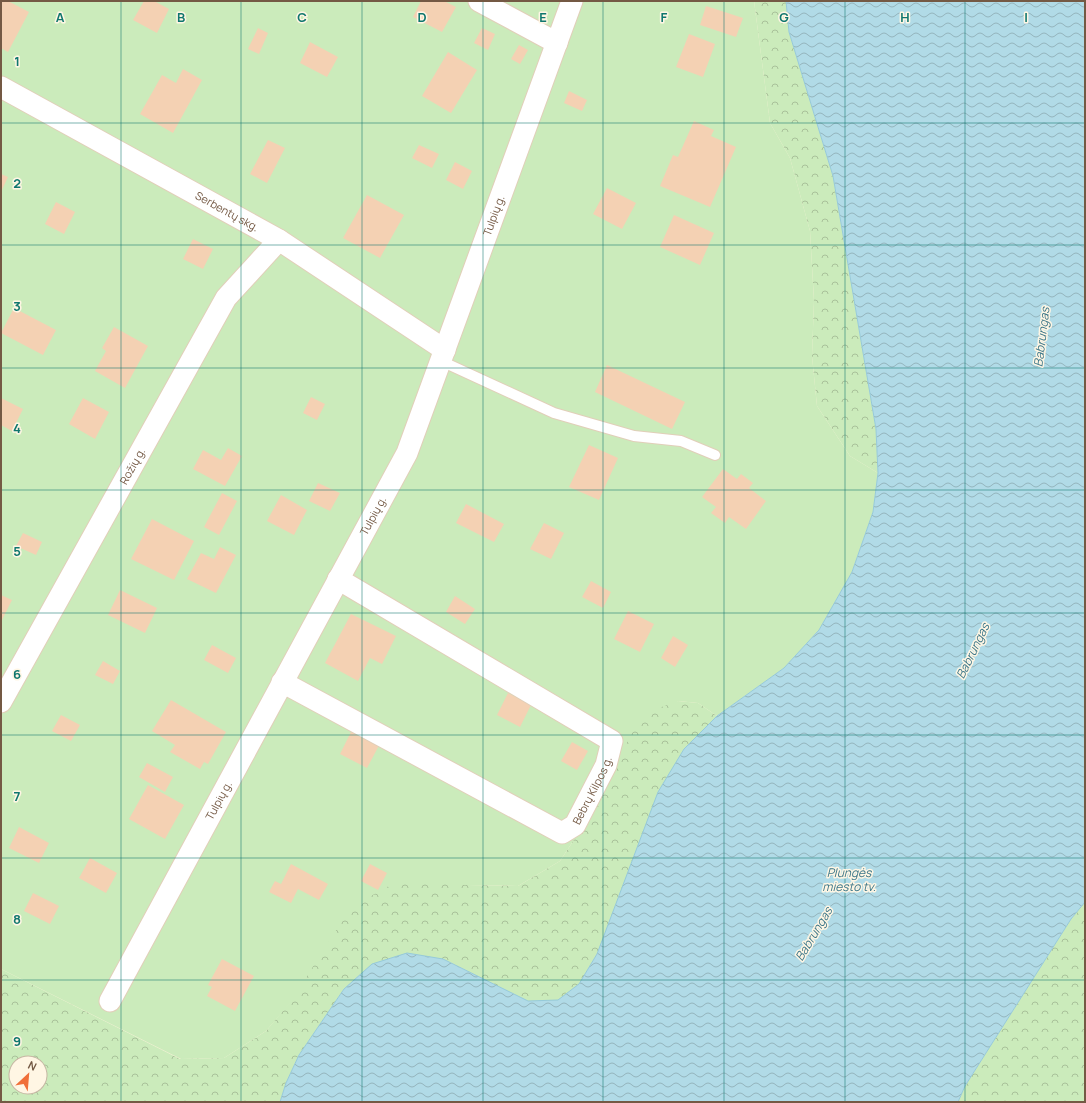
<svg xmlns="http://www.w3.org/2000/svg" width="1086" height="1103" font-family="Manrope,sans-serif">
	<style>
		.green { fill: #cbebbb }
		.forest { fill: url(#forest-crowns); fill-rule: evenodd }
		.water { fill: url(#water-waves); stroke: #96cada }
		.building { fill: #f4d1b3 }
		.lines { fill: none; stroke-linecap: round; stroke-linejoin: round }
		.service-casing { stroke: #e1cfb9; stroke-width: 12 }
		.minor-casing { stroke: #e1cfb9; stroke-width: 23 }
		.service { stroke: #fff; stroke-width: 10 }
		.minor { stroke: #fff; stroke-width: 21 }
		.grid { fill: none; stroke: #0f766e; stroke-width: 1; stroke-opacity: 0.55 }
		.labels { text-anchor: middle; stroke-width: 3; stroke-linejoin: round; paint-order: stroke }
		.street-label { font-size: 11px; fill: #745944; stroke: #fff6e4 }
		.water-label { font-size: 12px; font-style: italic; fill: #3d7789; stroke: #fff6e4 }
		.grid-label { font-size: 13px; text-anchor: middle; font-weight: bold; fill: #0f766e; stroke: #fff6e4; stroke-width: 3; stroke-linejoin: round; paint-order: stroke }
	</style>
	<defs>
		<pattern id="forest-crowns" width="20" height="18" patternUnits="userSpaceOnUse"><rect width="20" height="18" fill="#cbebbb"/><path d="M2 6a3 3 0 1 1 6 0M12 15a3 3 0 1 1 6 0" fill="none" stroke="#a9c19a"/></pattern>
		<pattern id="water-waves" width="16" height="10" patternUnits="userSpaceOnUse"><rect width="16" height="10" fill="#b1dbe7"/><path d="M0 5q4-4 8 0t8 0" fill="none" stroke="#95b5bd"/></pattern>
	</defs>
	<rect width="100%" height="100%" fill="#fef3dc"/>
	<path class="green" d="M1 1H754L770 123 790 158 810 231 814 301 812 356 817 406 850 456 878 473 873 512 852 572 819 630 784 668 717 716 698 703 678 701 587 820 560 861 518 886 468 885 291 1002 266 1031 224 1058 181 1059 1 969Z"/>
	<path class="forest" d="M754 1H786L789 32 833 176 876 429 878 473 850 456 817 406 812 356 814 300 810 231 790 158 770 123Z
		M678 701 698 703 717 716 684 749 597 954 579 984 558 1001H527L443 959 344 989 299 1055 286 1083 280 1102H1V969L180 1059 224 1058 266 1031 291 1001 351 907 398 881 468 885 518 886 560 861 587 820 632 733 651 711ZM16 1063H40V1087H16Z
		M1085 902V1102H958L965 1086 1071 919Z"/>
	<path class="water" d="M786 1H1085V902L1071 919 965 1086 958 1102H280L286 1083 299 1055 344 989 372 964 407 953 443 959 528 1001 558 1000 579 984 597 954 658 792 684 749 717 716 784 668 819 630 852 572 873 512 878 473 876 429 833 176 789 32Z"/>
	<path class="building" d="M1 1H8L29 12 8 52 1 48Z
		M144 1H154L169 9 157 33 133 20Z
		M421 1H444L456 7 442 32 413 17Z
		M706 6 743 18 736 37 700 25Z
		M258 28 268 33 259 54 248 49Z
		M482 28 495 34 488 50 474 43Z
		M689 34 715 44 703 77 676 67Z
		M310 42 338 57 327 77 300 63Z
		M519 45 528 50 520 64 511 59Z
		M448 52 477 70 451 113 422 96Z
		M183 69 202 80 173 133 140 114 162 75 176 83Z
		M569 91 587 100 582 111 564 103Z
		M694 121 714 130 711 136 736 147 710 207 660 186 673 155 678 157Z
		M268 140 285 148 267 183 250 174Z
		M419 145 439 154 432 168 412 158Z
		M455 162 472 171 463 189 446 180Z
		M1 174 8 177 1 192Z
		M607 188 636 203 622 229 593 214Z
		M367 195 404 215 380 258 343 238Z
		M56 202 75 212 64 234 45 224Z
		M674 215 714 233 700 265 660 247Z
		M193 239 213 249 203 269 183 259Z
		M14 308 56 330 43 355 1 333Z
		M114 327 148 346 125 388 95 371 106 351 102 348Z
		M607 365 685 402 672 429 595 392Z
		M311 397 325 404 317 420 303 413Z
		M1 398 23 409 12 431 1 425Z
		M83 398 109 412 95 439 69 424Z
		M589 445 618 458 599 500 569 487Z
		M228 448 242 456 225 486 193 469 203 450 221 460Z
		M723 469 737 479 741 474 753 483 749 488 766 501 746 529 729 517 725 523 711 513 716 507 702 497Z
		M318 483 340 493 330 511 309 501Z
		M222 493 237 501 219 535 204 527Z
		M281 495 307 510 294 535 267 521Z
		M466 504 504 524 494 542 456 523Z
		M152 519 194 541 174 580 131 559Z
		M544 523 564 533 551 559 530 549Z
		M23 533 42 542 36 555 16 546Z
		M220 547 236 555 216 593 187 579 201 553 214 559Z
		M591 581 611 592 603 608 582 597Z
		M120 590 157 608 145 633 108 615Z
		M1 595 12 600 1 622Z
		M455 596 475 609 465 624 446 612Z
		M628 611 654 624 640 652 614 639Z
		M351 614 396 636 382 664 370 658 358 681 325 663Z
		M673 636 688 645 675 667 661 658Z
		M212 645 236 658 228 673 204 660Z
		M103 661 120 671 113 684 95 675Z
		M508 693 531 705 520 727 497 715Z
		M171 700 226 732 208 764 204 762 200 769 170 752 175 745 152 731Z
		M61 715 80 725 71 741 52 731Z
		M355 724 383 738 367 768 340 754Z
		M572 742 588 751 577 770 561 761Z
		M147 763 173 777 165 792 139 777Z
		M148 785 184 805 165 839 129 819Z
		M19 827 49 843 39 863 9 848Z
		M90 858 117 873 106 893 79 878Z
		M291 864 328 884 319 900 298 889 291 903 269 892 275 881 281 884Z
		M370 864 387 873 378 890 361 881Z
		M33 893 59 906 50 924 24 911Z
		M222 959 254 976 235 1011 207 996 212 987 208 985Z"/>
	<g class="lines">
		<g class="service-casing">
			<path id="service" d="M441 361 554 413 634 436 681 441 715 455"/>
		</g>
		<g class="minor-casing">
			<g id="minor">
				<path d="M479 1 557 43"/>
				<path id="s1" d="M1 87 279 240 445 350"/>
				<path id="s2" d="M282 682 562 833 575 825 606 765 612 741 338 579"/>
				<path id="s3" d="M1 702 226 298 279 240"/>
				<path id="s4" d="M110 1001 407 453 572 1"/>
			</g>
		</g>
		<use href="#service" class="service"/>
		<use href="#minor" class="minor"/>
	</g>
	<path class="grid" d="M121 1V1102M241 1V1102M362 1V1102M483 1V1102M603 1V1102M724 1V1102M845 1V1102M965 1V1102M1 123H1085M1 245H1085M1 368H1085M1 490H1085M1 613H1085M1 735H1085M1 858H1085M1 980H1085"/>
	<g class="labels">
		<g class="street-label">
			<text dy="4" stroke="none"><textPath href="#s1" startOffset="258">Serbentų skg.</textPath></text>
			<text dy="4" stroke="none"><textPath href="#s4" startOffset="876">Tulpių g.</textPath></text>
			<text dy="4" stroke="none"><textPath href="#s3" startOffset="270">Rožių g.</textPath></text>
			<text dy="4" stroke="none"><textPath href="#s4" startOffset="552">Tulpių g.</textPath></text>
			<text dy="4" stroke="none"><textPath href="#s2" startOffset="372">Bebrų Kilpos g.</textPath></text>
			<text dy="4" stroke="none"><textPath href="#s4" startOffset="228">Tulpių g.</textPath></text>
		</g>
		<g class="water-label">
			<text transform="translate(1042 337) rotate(-83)" y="4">Babrungas</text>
			<text transform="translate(973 651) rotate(-64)" y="4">Babrungas</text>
			<text x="849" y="877">Plungės<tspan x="849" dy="14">miesto tv.</tspan></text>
			<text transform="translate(814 934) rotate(-59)" y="4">Babrungas</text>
		</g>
	</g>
	<g class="grid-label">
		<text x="60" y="22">A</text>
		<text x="181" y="22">B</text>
		<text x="302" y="22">C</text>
		<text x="422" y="22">D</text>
		<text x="543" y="22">E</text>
		<text x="664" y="22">F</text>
		<text x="784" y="22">G</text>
		<text x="905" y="22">H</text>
		<text x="1026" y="22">I</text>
		<text x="17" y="66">1</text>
		<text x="17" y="188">2</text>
		<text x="17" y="311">3</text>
		<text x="17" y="433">4</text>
		<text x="17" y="556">5</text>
		<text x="17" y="679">6</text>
		<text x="17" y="801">7</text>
		<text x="17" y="924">8</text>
		<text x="17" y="1046">9</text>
	</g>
	<rect width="1086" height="1103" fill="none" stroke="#745944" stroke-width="4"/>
	<g transform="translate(28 1075) rotate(26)"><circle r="19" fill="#fff6e4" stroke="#c7b7a4"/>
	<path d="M0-3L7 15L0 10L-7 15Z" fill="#f06f39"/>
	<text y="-6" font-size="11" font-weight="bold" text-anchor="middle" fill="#745944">N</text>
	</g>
</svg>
